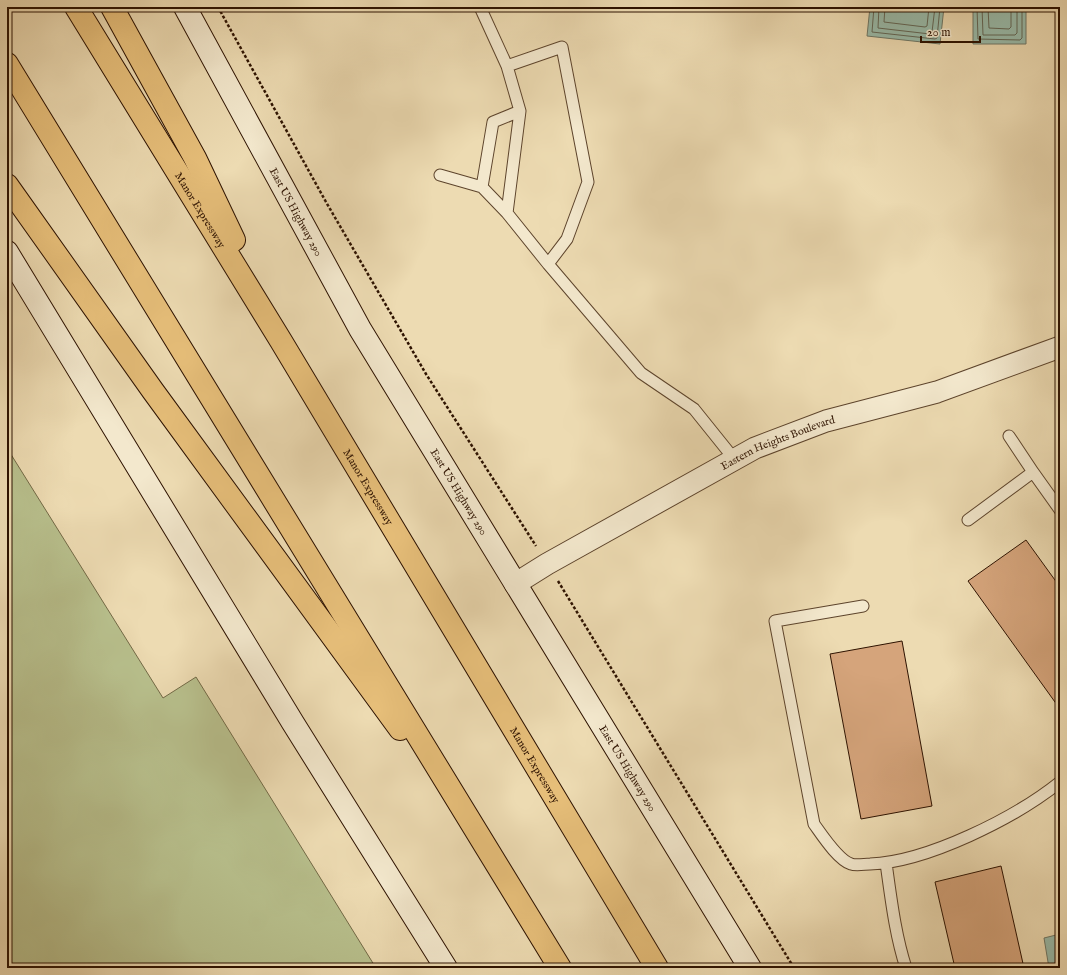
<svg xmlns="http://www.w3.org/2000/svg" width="1067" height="975" font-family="'IM FELL English',serif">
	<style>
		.green { fill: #b8c08d; stroke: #726946 }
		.water { fill: #9ba; stroke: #6e7766 }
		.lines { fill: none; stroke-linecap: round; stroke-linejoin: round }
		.shore { stroke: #636655; stroke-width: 1 }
		.building { fill: #d5a47b; stroke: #2d1200 }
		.service-casing { stroke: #5d442c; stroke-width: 13 }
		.minor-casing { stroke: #5d442c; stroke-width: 23 }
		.secondary-casing { stroke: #2d1200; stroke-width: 24 }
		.motorway-casing { stroke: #2d1200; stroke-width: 24 }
		.path { stroke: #2d1200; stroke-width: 2.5; stroke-dasharray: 3 2; stroke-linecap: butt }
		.service { stroke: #f3e8cd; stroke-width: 11 }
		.minor { stroke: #f3e8cd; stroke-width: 21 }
		.secondary { stroke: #f3e8cd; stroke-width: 22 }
		.motorway { stroke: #e6be79; stroke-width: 22 }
		.labels { text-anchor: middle; stroke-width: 3; stroke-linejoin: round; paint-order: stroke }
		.street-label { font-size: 11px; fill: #2d1200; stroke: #f3e8cd }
	</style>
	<rect width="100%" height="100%" fill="#eddbb2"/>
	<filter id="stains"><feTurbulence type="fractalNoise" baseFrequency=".005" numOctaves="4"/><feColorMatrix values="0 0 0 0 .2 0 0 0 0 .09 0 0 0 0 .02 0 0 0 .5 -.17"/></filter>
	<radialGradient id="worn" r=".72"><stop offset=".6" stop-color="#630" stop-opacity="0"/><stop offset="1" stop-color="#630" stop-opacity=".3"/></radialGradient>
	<path class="green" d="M7 448 163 698 196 677 376 968H7Z"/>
	<path class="water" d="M870 7H944L940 44 867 36Z
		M973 7H1026V44H973Z
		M1060 934V968H1049L1044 938Z"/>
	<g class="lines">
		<path class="shore" d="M874 7 872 32 935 39 937 38 940 7
			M879 7 878 28 930 34 932 32 935 7
			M885 7 884 22 925 27 927 26 929 7
			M977 7 978 39 1020 40 1022 38V7
			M982 7 983 35H1015L1017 33V7
			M988 7 989 28 1009 29 1011 27V7"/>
	</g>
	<path class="building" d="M1026 540 1060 587V709L968 581Z
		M902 641 932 806 861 819 830 654Z
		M1001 866 1024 968H955L935 882Z"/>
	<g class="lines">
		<g class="service-casing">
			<path id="service" d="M480 7 507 66 520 111 507 213
				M507 66 562 47 588 182 567 239 548 264
				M440 175 482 187 507 213 548 264 641 373 694 409 735 460
				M482 187 493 122 520 111
				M1009 436 1033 472
				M968 520 1033 472 1060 510
				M863 606 775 621 814 824C822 835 838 860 851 864 856 866 865 864 870 864 927 862 1015 818 1060 782
				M886 863C891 898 895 934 906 968"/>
		</g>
		<g class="minor-casing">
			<g id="minor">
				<path id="s1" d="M515 584 547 564 755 448 826 421 937 392 1060 347"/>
			</g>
		</g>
		<g class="secondary-casing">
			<g id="secondary">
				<path id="s2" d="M185 7 360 329 750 968"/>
				<path d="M7 252 293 723 446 968"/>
			</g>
		</g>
		<g class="motorway-casing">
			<g id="motorway">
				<path id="s3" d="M76 7 281 341 657 968"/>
				<path d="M112 7 195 158 234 240"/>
				<path d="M7 64 560 968"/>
				<path d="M7 185 153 391 400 729"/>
			</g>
		</g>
		<path class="path" d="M218 7 326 202 426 374 536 546
			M558 581 794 968"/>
		<use href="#service" class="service"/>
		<use href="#minor" class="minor"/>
		<use href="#secondary" class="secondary"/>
		<use href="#motorway" class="motorway"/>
	</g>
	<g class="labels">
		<g class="street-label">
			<text dy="4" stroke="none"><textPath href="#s3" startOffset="238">Manor Expressway</textPath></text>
			<text dy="4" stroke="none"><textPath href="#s2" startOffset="233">East US Highway 290</textPath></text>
			<text dy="4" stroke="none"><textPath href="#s1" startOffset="299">Eastern Heights Boulevard</textPath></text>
			<text dy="4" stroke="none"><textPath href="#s3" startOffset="562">Manor Expressway</textPath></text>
			<text dy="4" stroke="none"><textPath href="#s2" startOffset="557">East US Highway 290</textPath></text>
			<text dy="4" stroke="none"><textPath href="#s3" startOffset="886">Manor Expressway</textPath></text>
			<text dy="4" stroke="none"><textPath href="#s2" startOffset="881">East US Highway 290</textPath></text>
		</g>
	</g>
	<rect width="1067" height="975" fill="none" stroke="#eddbb2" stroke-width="24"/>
	<rect x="8" y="8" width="1051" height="959" fill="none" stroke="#2d1200" stroke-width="2"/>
	<rect x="12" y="12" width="1043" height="951" fill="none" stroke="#2d1200"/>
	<path d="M921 36v6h59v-6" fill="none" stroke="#2d1200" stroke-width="2"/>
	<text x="927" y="36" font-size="12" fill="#2d1200" stroke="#f3e8cd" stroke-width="3" paint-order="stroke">20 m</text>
	<rect width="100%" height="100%" filter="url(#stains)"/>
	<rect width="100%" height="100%" fill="url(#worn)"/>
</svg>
